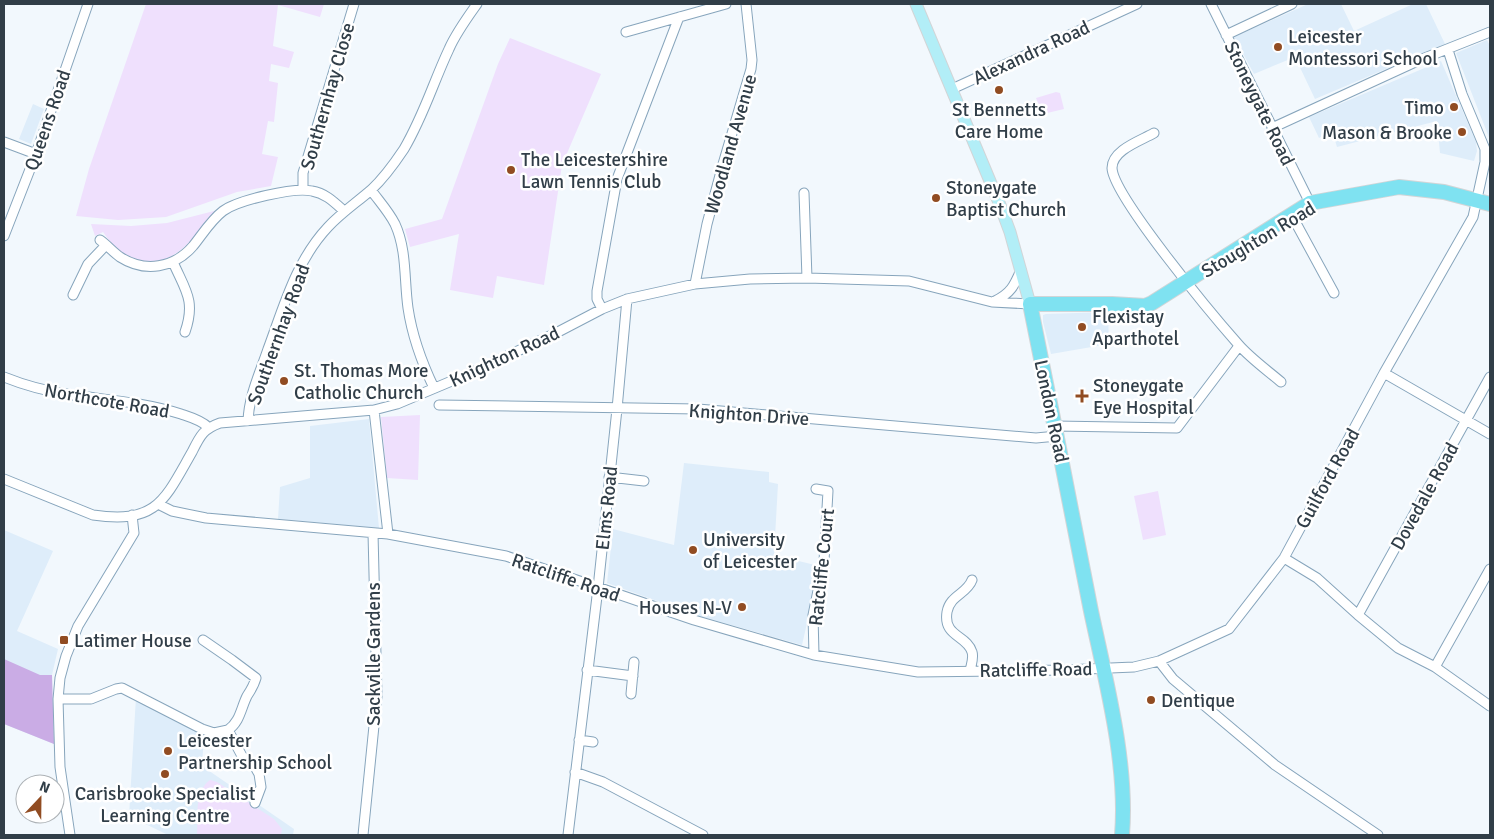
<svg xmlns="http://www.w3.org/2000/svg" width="1494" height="839" font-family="Signika,sans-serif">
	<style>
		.built { fill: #deedfa }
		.green { fill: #efe0fd }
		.forest { fill: #caace5 }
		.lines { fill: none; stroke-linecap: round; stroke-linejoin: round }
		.minor-casing { stroke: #87a5bc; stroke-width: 11 }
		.major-casing { stroke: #d2d5d7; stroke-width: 13 }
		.highway-casing { stroke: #d2d5d7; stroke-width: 16 }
		.minor { stroke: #fff; stroke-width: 9 }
		.major { stroke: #b2eef7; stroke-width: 11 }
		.highway { stroke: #7fe2f1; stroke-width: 14 }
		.poi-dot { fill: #914c22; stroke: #fff; stroke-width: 2 }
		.labels { text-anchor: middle; stroke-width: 5; stroke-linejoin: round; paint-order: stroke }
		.poi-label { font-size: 19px; fill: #313e48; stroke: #fff; text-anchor: start }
		.street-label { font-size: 19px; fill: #313e48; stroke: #fff }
	</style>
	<rect width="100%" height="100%" fill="#f2f8fd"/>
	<path class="built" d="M1308 4H1341L1354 31 1413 4H1426L1445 44 1315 99 1295 57 1254 74 1234 37Z
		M1487 40 1490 46V140L1456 53Z
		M1441 61 1476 142 1477 151 1474 161 1440 153 1437 121 1337 147 1332 131 1319 138 1309 117Z
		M33 104 44 109 31 144 19 139Z
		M1108 312 1109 344 1051 354 1043 322V315L1046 314Z
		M369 419 379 528 278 519 280 487 310 478V426Z
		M684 463 769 472V482L778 484 774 555 815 565 812 584 815 588 802 645 696 615 607 583 613 529 674 545Z
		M4 530 53 551 17 631 58 649 52 675 54 744 4 724Z
		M136 697 204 735 202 766 294 829 293 835H168L129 816Z"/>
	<path class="green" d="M146 4H324L320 17 278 5 273 46 294 52 289 68 271 64 269 81 278 83 274 122 268 121 262 154 278 157 271 186 237 192 166 217 118 220 76 216 89 169Z
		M510 38 601 74 562 165 544 285 497 276 493 298 450 290 459 234 410 247 405 229 442 219 498 64Z
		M1056 92 1060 93 1064 109 1043 114 1036 98Z
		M214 211H216C197 234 170 274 135 259 130 257 124 256 121 253 114 247 108 239 103 232L95 236 91 224 131 226 167 223Z
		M420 415 418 480 387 478 381 417Z
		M1158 491 1166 535 1143 540 1134 496Z
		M210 780 217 782 274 819 282 829 281 835H197C198 818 194 791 210 780Z"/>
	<path class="forest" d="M4 659 40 675H52L54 744 4 724Z"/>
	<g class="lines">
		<g class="minor-casing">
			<path id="minor" d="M1211 4 1310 203
				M626 32 726 4
				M1226 35 1292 4
				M952 89 1137 4
				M1272 128 1422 59 1490 32
				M1154 133C1140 141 1112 150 1112 168 1113 196 1215 318 1238 344 1250 358 1267 370 1281 382
				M4 142 36 154
				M303 190V173L354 4
				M371 190C379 201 389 212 395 224 407 250 404 280 408 308 412 335 422 363 434 388
				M804 193 807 278
				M1291 214 1334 293
				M4 236 36 154 88 4
				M100 240C107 245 113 252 120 257 145 273 174 268 193 246 202 235 211 220 223 211 238 200 294 187 312 191 325 193 334 202 344 211
				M173 262C185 290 196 300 185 332
				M695 284 707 224 723 164 751 69 752 60 746 4
				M73 295 88 264 106 245
				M995 301C1011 293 1014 286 1021 270
				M602 309 597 299V291L617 179 679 17
				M1384 373 1490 434
				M4 377C24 385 45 391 67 394 106 400 143 402 181 414 190 417 201 420 208 427
				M439 405 698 409 1036 438 1057 436
				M374 410 388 534
				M248 421C249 395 260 373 268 349 284 306 296 261 328 227 341 213 356 203 371 190 384 178 394 164 404 149 424 115 433 83 449 49 456 33 467 18 477 4
				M1055 426 1177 428 1239 346
				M609 477 644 481
				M4 479 93 515C157 524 164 501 192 452 200 436 203 429 220 423L374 410 397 404 473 372 556 333 602 309 627 299 695 284 750 279 807 278 909 281 992 302 1030 304
				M158 504 172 511 206 518 388 534 506 556 694 620 814 655 918 672 1064 670 1134 667 1159 661 1229 629 1284 558 1384 373 1473 217 1485 162V149L1462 94 1448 50
				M1284 558 1317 578 1358 615 1398 648 1435 667 1490 706
				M1358 615 1490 377
				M203 640 232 660 256 678C254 685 251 690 247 696 241 708 240 722 228 730
				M814 655 813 615 824 561 828 491 816 489
				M1159 661 1173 679 1275 765 1378 835
				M1435 667 1490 569
				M587 670 633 676
				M970 671C971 665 974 658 972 652 967 635 943 637 947 612 950 595 967 594 972 580
				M631 694 634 662
				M58 699H91L116 689 122 688 202 729 214 733 228 730 242 756 255 767 259 774 261 787 255 803
				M579 740 593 742
				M575 772 603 782 703 835
				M70 835 60 767 58 699 60 678 66 656 78 626 134 533 132 515
				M363 835 377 696 373 533
				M568 835 598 588 617 409 627 299"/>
		</g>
		<g class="major-casing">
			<path id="major" d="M916 4 1000 205 1010 232 1030 304"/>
		</g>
		<g class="highway-casing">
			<path id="highway" d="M1122 835C1128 764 1106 682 1091 611 1071 509 1051 406 1030 304H1112L1145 306 1152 303 1310 203 1399 187 1444 192 1490 204"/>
		</g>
		<use href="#minor" class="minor"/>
		<use href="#major" class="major"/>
		<use href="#highway" class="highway"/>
	</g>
	<g class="poi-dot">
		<circle cx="1278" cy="47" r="5"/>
		<circle cx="999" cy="90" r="5"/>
		<circle cx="1454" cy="107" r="5"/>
		<circle cx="1462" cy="132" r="5"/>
		<circle cx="511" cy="170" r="5"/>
		<circle cx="936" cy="198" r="5"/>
		<circle cx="1082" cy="327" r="5"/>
		<circle cx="284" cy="381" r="5"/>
		<path d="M1079.5 388.5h5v5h5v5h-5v5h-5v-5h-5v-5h5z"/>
		<circle cx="693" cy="550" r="5"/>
		<circle cx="742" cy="607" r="5"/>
		<rect x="59" y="635" width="10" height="10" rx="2.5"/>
		<circle cx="1151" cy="700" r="5"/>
		<circle cx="168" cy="751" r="5"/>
		<circle cx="165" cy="774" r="5"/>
	</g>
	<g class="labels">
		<g class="poi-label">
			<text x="1288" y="43">Leicester<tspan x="1288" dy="22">Montessori School</tspan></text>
			<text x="1444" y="114" text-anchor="end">Timo</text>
			<text x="999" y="116" text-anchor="middle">St Bennetts<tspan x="999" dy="22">Care Home</tspan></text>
			<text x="1452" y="139" text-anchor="end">Mason &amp; Brooke</text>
			<text x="521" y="166">The Leicestershire<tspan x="521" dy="22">Lawn Tennis Club</tspan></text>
			<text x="946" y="194">Stoneygate<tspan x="946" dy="22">Baptist Church</tspan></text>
			<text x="1092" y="323">Flexistay<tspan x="1092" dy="22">Aparthotel</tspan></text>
			<text x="294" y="377">St. Thomas More<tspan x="294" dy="22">Catholic Church</tspan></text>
			<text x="1093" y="392">Stoneygate<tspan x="1093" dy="22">Eye Hospital</tspan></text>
			<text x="703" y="546">University<tspan x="703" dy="22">of Leicester</tspan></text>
			<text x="732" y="614" text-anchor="end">Houses N-V</text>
			<text x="74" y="647">Latimer House</text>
			<text x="1161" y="707">Dentique</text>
			<text x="178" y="747">Leicester<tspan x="178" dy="22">Partnership School</tspan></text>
			<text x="165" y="800" text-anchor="middle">Carisbrooke Specialist<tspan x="165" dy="22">Learning Centre</tspan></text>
		</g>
		<g class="street-label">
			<text transform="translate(1031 52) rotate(-25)" y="7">Alexandra Road</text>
			<text transform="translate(327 96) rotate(-74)" y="7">Southernhay Close</text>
			<text transform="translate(1260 103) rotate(64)" y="7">Stoneygate Road</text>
			<text transform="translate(47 120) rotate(-71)" y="7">Queens Road</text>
			<text transform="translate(730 144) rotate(-74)" y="7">Woodland Avenue</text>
			<text transform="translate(1258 239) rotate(-31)" y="7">Stoughton Road</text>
			<text transform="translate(278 334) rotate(-70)" y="7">Southernhay Road</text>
			<text transform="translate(504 356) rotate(-25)" y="7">Knighton Road</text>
			<text transform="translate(107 400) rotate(10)" y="7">Northcote Road</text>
			<text transform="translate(1052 411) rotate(78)" y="7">London Road</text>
			<text transform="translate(749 414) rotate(4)" y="7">Knighton Drive</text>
			<text transform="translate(1327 478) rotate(-61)" y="7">Guilford Road</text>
			<text transform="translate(1424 496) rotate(-61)" y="7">Dovedale Road</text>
			<text transform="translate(606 508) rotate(-84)" y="7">Elms Road</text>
			<text transform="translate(821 567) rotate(-84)" y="7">Ratcliffe Court</text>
			<text transform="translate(566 577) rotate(19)" y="7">Ratcliffe Road</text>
			<text transform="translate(373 654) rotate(-90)" y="7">Sackville Gardens</text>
			<text transform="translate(1036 669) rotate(-1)" y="7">Ratcliffe Road</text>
		</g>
	</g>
	<rect width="1494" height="839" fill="none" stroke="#313e48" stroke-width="10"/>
	<g transform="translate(40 799) rotate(22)"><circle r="24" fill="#ffffff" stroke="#adb2b6"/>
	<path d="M0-4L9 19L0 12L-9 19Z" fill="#914c22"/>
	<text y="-8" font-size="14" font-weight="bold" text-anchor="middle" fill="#313e48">N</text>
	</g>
</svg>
